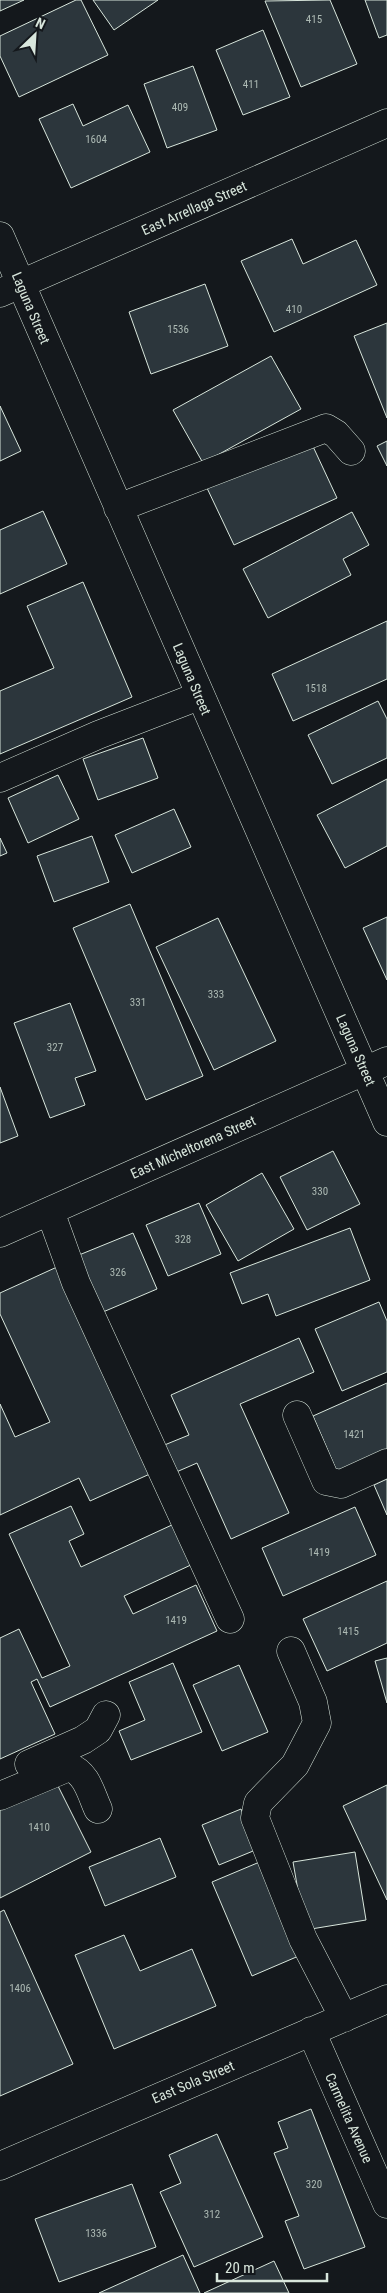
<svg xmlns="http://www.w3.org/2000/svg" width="387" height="2293" font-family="'Roboto Condensed',sans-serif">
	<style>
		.building { fill: #2c363c; stroke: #d8e6dc }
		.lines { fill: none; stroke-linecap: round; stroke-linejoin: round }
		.minor-casing { stroke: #d8e6dc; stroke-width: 29 }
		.minor { stroke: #14181c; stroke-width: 28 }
		.labels { text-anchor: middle; stroke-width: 4; stroke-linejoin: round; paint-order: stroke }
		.number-label { font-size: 11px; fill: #adbab4 }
		.street-label { font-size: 14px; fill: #d8e6dc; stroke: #14181c }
	</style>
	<rect width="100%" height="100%" fill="#14181c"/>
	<path class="building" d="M0 0H24L0 11Z
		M76 0H81L108 55 19 97 0 56V36Z
		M93 0H158L114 30Z
		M330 0 357 64 301 87 265 1Z
		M365 0H387V35L379 38Z
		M263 30 290 97 243 115 216 50Z
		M193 66 217 130 167 148 144 84Z
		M73 104 83 126 128 105 150 152 71 188 39 119Z
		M292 239 303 264 356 240 377 285 274 332 241 261Z
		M205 284 228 346 151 374 129 312Z
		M387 323V418L354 336Z
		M271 356 301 409 203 463 173 410Z
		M0 406 21 451 0 461Z
		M310 440 337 498 234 545 207 488Z
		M387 441V466L377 446Z
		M43 511 67 564 0 594V530Z
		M352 512 369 545 343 559 351 575 268 618 243 569Z
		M83 582 132 697 0 754V691L54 668 27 606Z
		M387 621V679L293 721 272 674Z
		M378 701 387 719V758L332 784 308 735Z
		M143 738 158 778 98 800 83 759Z
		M58 775 79 819 28 843 8 798Z
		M387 779V846L345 868 317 815Z
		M174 809 191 847 132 873 115 835Z
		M92 836 109 882 54 902 37 856Z
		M0 838 7 853 0 856Z
		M130 904 203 1076 146 1100 73 928Z
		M387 917V980L363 928Z
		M218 918 276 1041 214 1070 156 947Z
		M70 1003 96 1071 75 1078 85 1105 50 1118 14 1023Z
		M0 1087 18 1136 0 1143Z
		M333 1151 360 1204 307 1230 280 1177Z
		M262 1173 294 1229 238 1261 206 1205Z
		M199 1203 221 1254 168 1276 146 1225Z
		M350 1228 370 1280 276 1316 268 1294 242 1304 230 1273Z
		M133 1233 157 1289 103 1312 79 1255Z
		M57 1267 152 1473 90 1501 79 1478 0 1515V1404L15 1437 50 1422 0 1314V1293Z
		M379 1302 387 1321V1372L342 1391 315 1329Z
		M299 1338 314 1372 240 1404 289 1513 231 1539 197 1463 174 1473 162 1446 189 1435 171 1395Z
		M387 1383V1453L338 1474 313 1416Z
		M387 1479V1515L374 1485Z
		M71 1506 84 1534 69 1541 81 1567 174 1524 193 1564 124 1596 133 1614 196 1585 217 1631 50 1707 37 1679 31 1682 55 1734 0 1759V1638L19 1629 42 1678 70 1666 9 1534Z
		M355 1507 376 1555 283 1596 262 1548Z
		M387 1581V1643L327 1671 303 1619Z
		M387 1658V1703L375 1661Z
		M173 1663 202 1732 131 1760 119 1731 145 1720 129 1682Z
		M239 1665 268 1732 222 1751 193 1685Z
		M53 1776 91 1852 0 1898V1802Z
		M387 1785V1900L343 1806Z
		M241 1809 258 1849 219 1865 202 1825Z
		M160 1838 176 1877 105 1906 89 1867Z
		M355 1852 366 1920 305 1930 293 1862Z
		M262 1861 301 1955 252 1976 212 1882Z
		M4 1910 73 2064 0 2096V1912Z
		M124 1935 140 1971 192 1949 216 2006 114 2049 75 1955Z
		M311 2109 365 2247 304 2269 285 2221 299 2216 274 2153 288 2148 278 2122Z
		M217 2134 263 2237 194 2267 160 2192 181 2183 169 2155Z
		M132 2184 156 2247 59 2282 35 2219Z
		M183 2255 200 2293H99Z
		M274 2261 289 2293H204Z"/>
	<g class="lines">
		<g class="minor-casing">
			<path id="minor" d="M0 236 387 1122
				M0 293 387 123
				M118 508 326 428 336 434 351 451
				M0 778 98 735 199 696
				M50 1211 76 1283 230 1619
				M0 1233 387 1061
				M297 1415 326 1481 341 1484 387 1463
				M291 1651 313 1702 317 1723 295 1765 258 1803 255 1818 303 1939 344 2018
				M29 1764 83 1740 98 1730 106 1715
				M0 1796 69 1767C87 1773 91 1794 98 1809
				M311 2031 387 2204
				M0 2166 387 1999"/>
		</g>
		<use href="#minor" class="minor"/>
	</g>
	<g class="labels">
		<g class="number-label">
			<text x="314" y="23">415</text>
			<text x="251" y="88">411</text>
			<text x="180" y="111">409</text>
			<text x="96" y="143">1604</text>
			<text x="294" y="313">410</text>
			<text x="178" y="333">1536</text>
			<text x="316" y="692">1518</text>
			<text x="216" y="998">333</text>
			<text x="138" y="1006">331</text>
			<text x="55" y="1051">327</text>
			<text x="320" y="1195">330</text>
			<text x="183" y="1243">328</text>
			<text x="118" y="1276">326</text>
			<text x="354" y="1438">1421</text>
			<text x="319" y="1556">1419</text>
			<text x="176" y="1624">1419</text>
			<text x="348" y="1635">1415</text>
			<text x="39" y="1831">1410</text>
			<text x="20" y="1992">1406</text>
			<text x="314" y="2188">320</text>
			<text x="212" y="2218">312</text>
			<text x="96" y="2237">1336</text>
		</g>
		<g class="street-label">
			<text transform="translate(194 208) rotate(-24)" y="5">East Arrellaga Street</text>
			<text transform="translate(31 308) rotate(67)" y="5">Laguna Street</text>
			<text transform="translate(192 679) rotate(67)" y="5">Laguna Street</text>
			<text transform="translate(356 1050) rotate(66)" y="5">Laguna Street</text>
			<text transform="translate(193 1147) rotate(-24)" y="5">East Micheltorena Street</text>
			<text transform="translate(193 2082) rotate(-23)" y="5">East Sola Street</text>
			<text transform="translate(349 2118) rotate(66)" y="5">Carmelita Avenue</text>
		</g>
	</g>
	<g transform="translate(35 35) rotate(25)" stroke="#14181c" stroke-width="4" paint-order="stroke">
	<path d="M0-4L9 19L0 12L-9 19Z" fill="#d8e6dc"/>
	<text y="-8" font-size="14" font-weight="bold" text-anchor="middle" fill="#d8e6dc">N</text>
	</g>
	<path d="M217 2273v8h110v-8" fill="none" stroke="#d8e6dc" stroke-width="2.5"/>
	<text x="225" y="2273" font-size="15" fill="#d8e6dc" stroke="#14181c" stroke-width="4" paint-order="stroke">20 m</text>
</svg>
